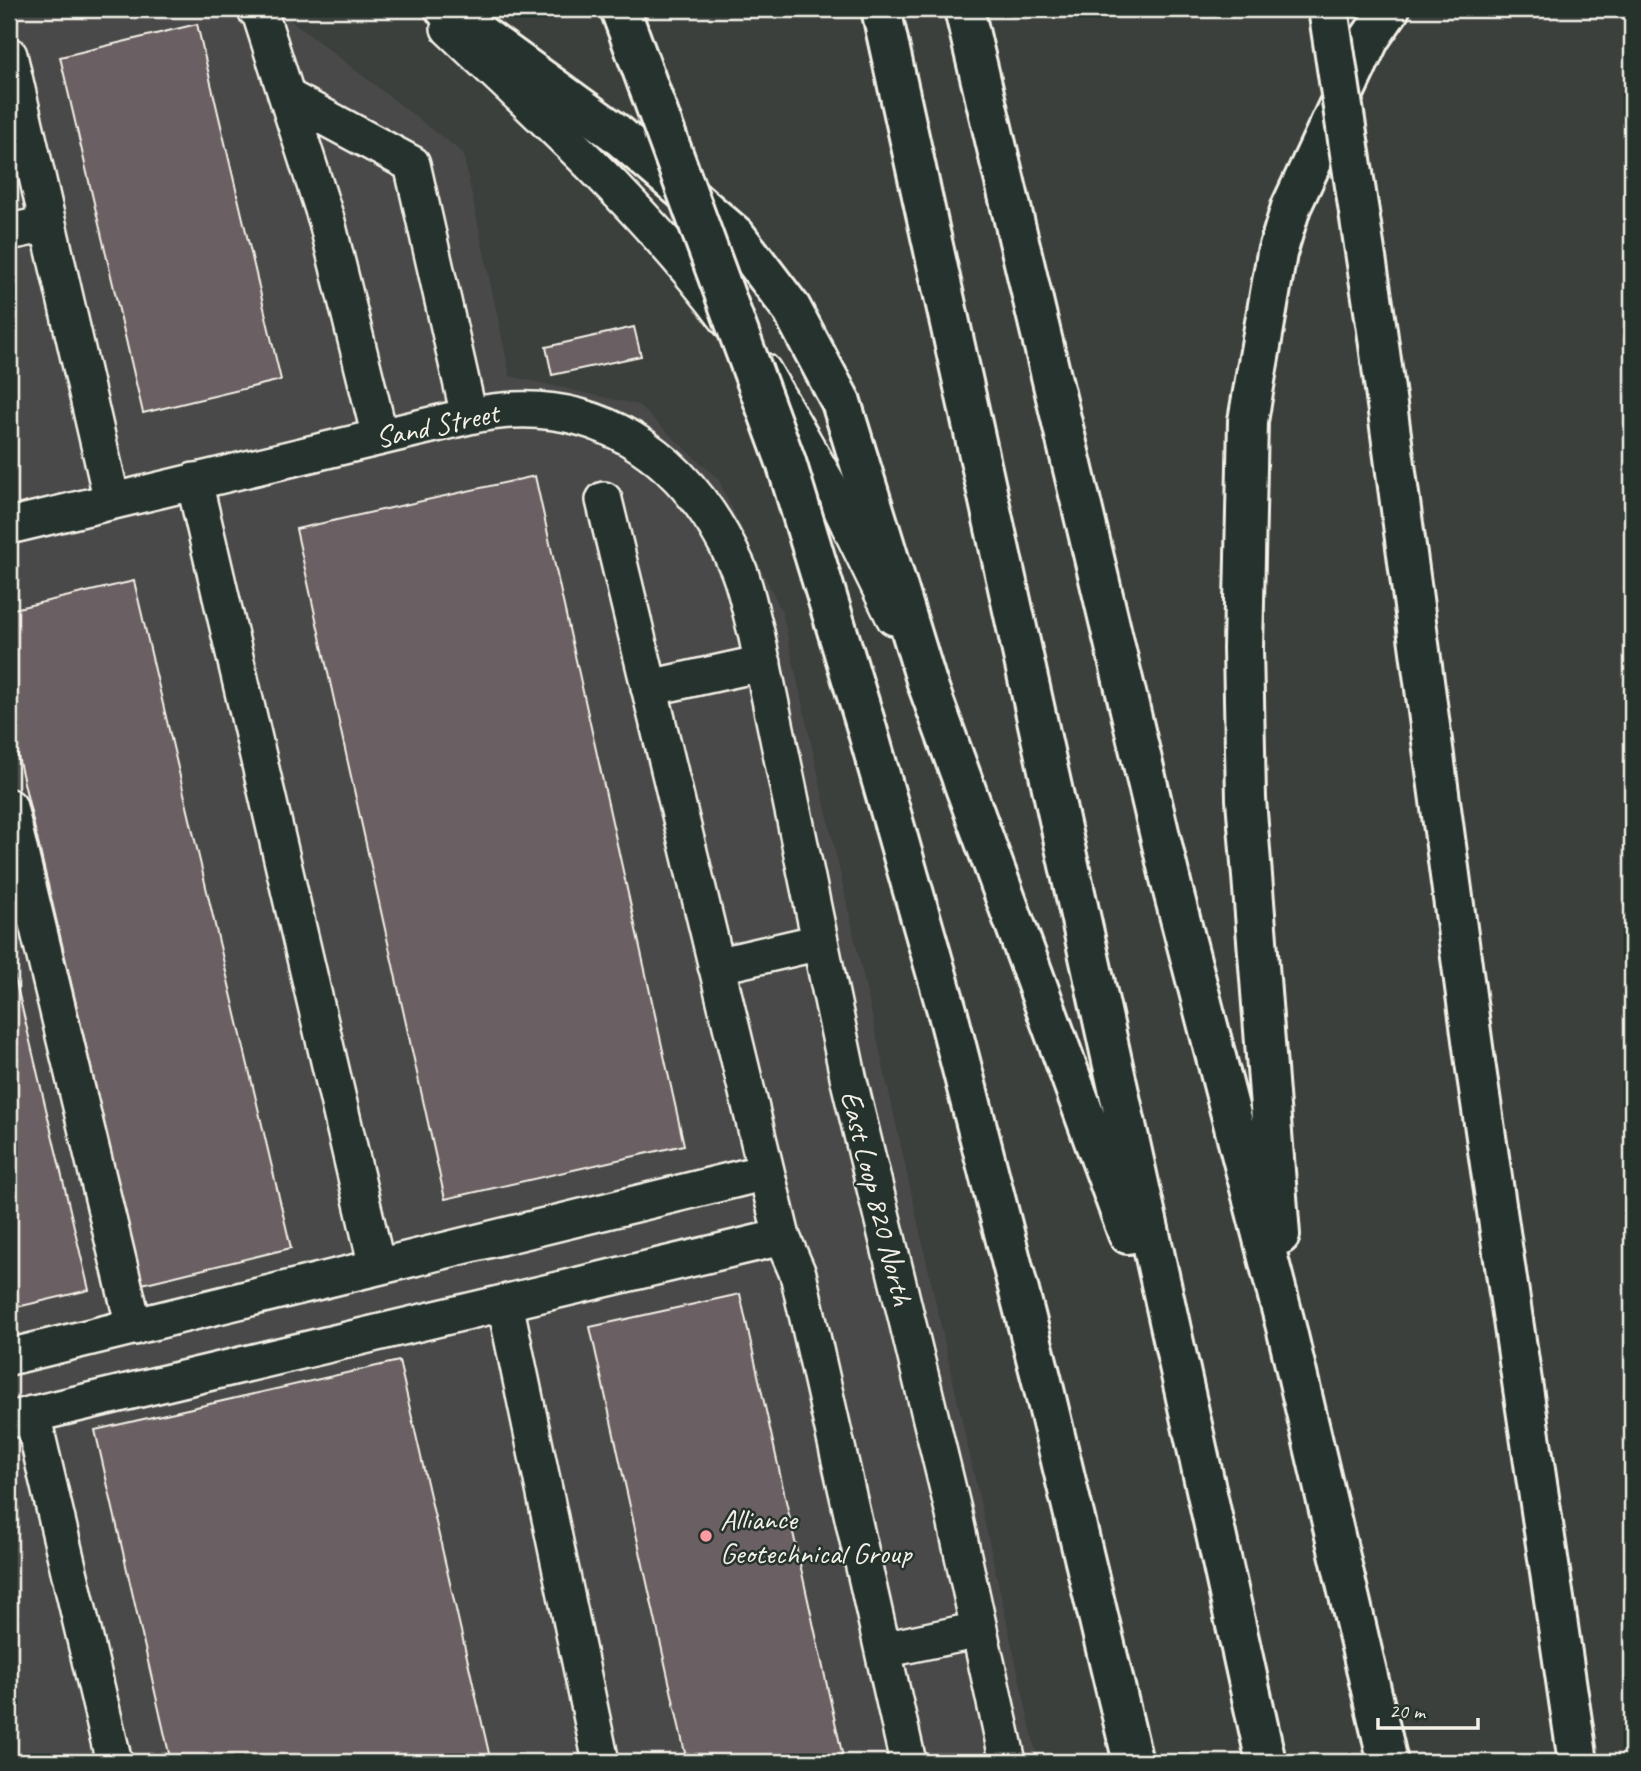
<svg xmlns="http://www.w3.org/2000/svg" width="1641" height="1771" font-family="Caveat,sans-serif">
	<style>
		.built { fill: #494948 }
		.building { fill: #6b5f62; stroke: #f4f1e8; stroke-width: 2 }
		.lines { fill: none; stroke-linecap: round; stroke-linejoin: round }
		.minor-casing { stroke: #f4f1e8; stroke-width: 40 }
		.highway-casing { stroke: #f4f1e8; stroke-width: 44 }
		.minor { stroke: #26332d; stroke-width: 35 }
		.highway { stroke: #26332d; stroke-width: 38 }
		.highway-bridge-casing { stroke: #f4f1e8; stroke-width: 44; stroke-linecap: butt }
		.highway-bridge { stroke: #26332d; stroke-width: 38 }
		.poi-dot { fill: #ff9aa2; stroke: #26332d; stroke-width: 2.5 }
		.labels { text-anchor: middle; stroke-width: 5; stroke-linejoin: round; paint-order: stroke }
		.street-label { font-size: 30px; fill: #f4f1e8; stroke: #26332d }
		.poi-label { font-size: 30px; fill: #f4f1e8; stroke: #26332d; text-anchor: start }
	</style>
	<rect width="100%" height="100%" fill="#3b403d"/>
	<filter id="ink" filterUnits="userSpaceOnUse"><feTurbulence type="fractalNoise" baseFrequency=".0143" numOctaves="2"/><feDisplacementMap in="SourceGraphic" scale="14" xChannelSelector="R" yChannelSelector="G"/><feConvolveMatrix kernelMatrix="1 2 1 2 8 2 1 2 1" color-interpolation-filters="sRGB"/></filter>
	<g filter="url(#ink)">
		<path class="built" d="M9 9H276L463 153 510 376 638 405 718 479 782 612 1038 1762H9Z"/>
		<path class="building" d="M197 24 281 380 143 413 60 57Z
			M634 327 641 356 552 375 546 347Z
			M535 476 684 1145 445 1199 296 529Z
			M134 581 291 1248 142 1284 9 719V610Z
			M9 953 89 1290 9 1309Z
			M740 1294 844 1762H687L590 1327Z
			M399 1361 491 1762H171L95 1430Z"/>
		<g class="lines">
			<g class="minor-casing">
				<path id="minor" d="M255 9 260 13 327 222 380 437
					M449 28C548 122 648 212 729 321
					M9 55 112 501
					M287 97 412 164 469 416
					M9 232 48 224
					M763 371 837 500 894 617
					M194 481 377 1267
					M604 500 782 1237 798 1274 908 1762
					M9 526 469 416C593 389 687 454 737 566 746 586 750 611 756 632L849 1081 953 1510 1008 1762
					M649 688 763 663
					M9 807 134 1327
					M716 966 820 942
					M505 1303 601 1762
					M9 1357 766 1172
					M32 1414 114 1762
					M9 1420 782 1237
					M883 1650 979 1630"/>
			</g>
			<g class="highway-casing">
				<path id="highway" d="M445 9 616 133 736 236 791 308 841 402 927 683 1128 1234
					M881 9 1266 1762
					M964 9 1173 891 1287 1331 1388 1762
					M948 1014 1042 1381 1133 1762
					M1475 1062 1578 1762
					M1280 1235 1246 799 1243 648 1248 421 1277 253 1291 207 1370 38 1390 9"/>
			</g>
			<use href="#minor" class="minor"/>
			<use href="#highway" class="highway"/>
			<g class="highway-bridge-casing">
				<path id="highway-bridge" d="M620 9 786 462 865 722 948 1014
					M1328 9 1377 330 1475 1062"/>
			</g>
			<use href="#highway-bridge" class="highway-bridge"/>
		</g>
	</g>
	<circle class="poi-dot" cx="706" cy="1536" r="7"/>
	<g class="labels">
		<g class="street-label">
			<text transform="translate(437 425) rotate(-12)" y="10">Sand Street</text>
			<text transform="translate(877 1198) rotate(76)" y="10">East Loop 820 North</text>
		</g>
		<g class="poi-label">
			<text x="720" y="1529">Alliance<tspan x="720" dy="34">Geotechnical Group</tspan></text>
		</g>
	</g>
	<rect width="1641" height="1771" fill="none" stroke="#26332d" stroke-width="35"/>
	<rect x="18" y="18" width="1606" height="1736" fill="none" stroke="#f4f1e8" stroke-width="2.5" filter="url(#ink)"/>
	<path d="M1378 1718v10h100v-10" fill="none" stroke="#f4f1e8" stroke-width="3.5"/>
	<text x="1389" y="1718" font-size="21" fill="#f4f1e8" stroke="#26332d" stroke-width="5" paint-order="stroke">20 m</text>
</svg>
